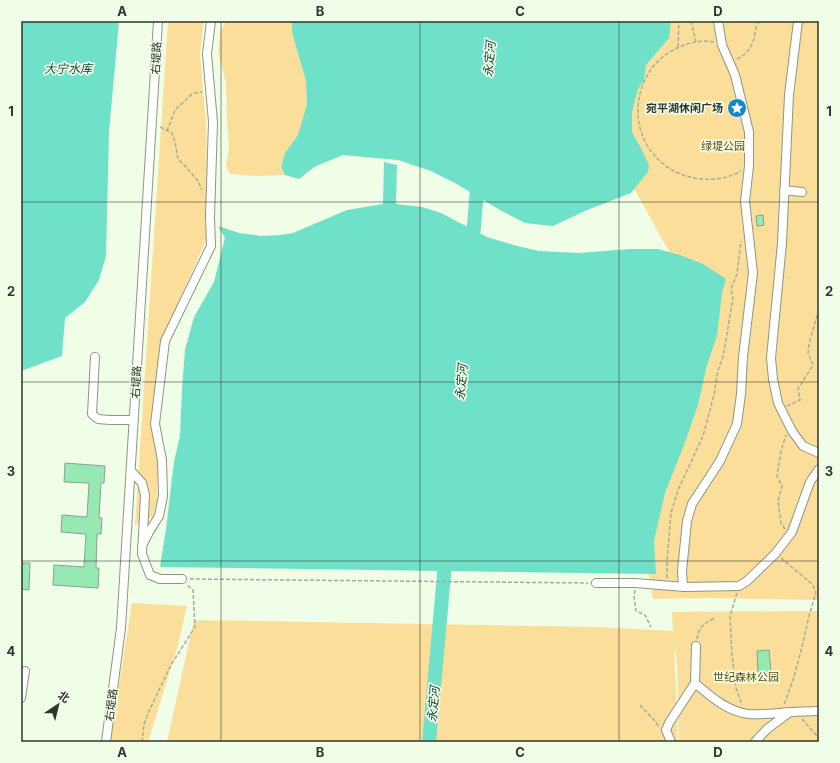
<svg xmlns="http://www.w3.org/2000/svg" width="840" height="763" font-family="Inter,'Noto Sans SC',sans-serif">
<style>
.green{fill:#fbde9a}
.water{fill:#70e1c9}
.lines{fill:none;stroke-linecap:round;stroke-linejoin:round}
.river{stroke:#70e1c9;stroke-width:14}
.building{fill:#97e9b4;stroke:#8aa091}
.minor-casing{stroke:#8b9783;stroke-width:10}
.path{stroke:#a3ad9d;stroke-width:1.5;stroke-dasharray:4 2;stroke-linecap:butt}
.minor{stroke:#fff;stroke-width:8}
.grid{fill:none;stroke:#2f342c;stroke-width:1;stroke-opacity:0.55}
.labels{text-anchor:middle;dominant-baseline:central;stroke-width:3.5;stroke-linejoin:round;paint-order:stroke}
.street-label{font-size:11px;fill:#2f342c;stroke:#f0fde7}
.poi-label{font-size:11px;font-weight:bold;fill:#2f342c;stroke:#f0fde7;text-anchor:end}
.park-label{font-size:11px;fill:#654e0c;stroke:#f0fde7}
.water-label{font-size:12px;font-style:italic;fill:#11443a;stroke:#f0fde7}
.neatline{fill:none;stroke:#2f342c;stroke-width:1.5}
.grid-label{font-size:13px;text-anchor:middle;font-weight:bold;fill:#2f342c}
</style>
<rect width="100%" height="100%" fill="#f0fde7"/>
<path class="green" d="M168 21H204L200 54 206 121 207 180 206 241 161 340 152 426 158 459 157 503 152 517 135 525Z
M226 21H243L245 22V21H292V33L306 81 307 104 298 135 285 153 281 167 285 175 254 176 230 174 226 165 229 147 227 121 226 84 218 51 221 30Z
M637 21H819V600L707 598 653 599 635 499 697 302 626 174Z
M132 603 187 606 178 645 148 742H110Z
M819 611V742H679L677 664 674 642 678 742H167L194 620 597 627 673 631 672 612Z"/>
<path class="water" d="M21 21H119L109 132 106 256 99 280 85 302 65 318 62 356 21 371Z
M292 21H671L669 38 646 65 644 80 638 89 632 112V132L642 150 649 165 648 172 631 193 587 210 553 226 525 223 500 210 455 183 431 171 398 160 343 155 314 167 299 179 285 175 281 167 285 153 298 135 307 104 306 81 292 33Z
M384 162 397 165 396 204 422 207 441 213 487 237 517 246 539 251 579 253 630 249H658L680 255 703 264 726 279 722 293 717 336 707 365 698 405 684 445 665 493 654 541 656 574 160 567 166 529 174 462 180 436 182 389 185 350 194 317 214 282 225 238 218 226 239 233 262 236 280 235 293 233 347 210 383 204Z"/>
<g class="lines">
<path class="river" d="M472 250 478 177
M429 742 446 553"/>
</g>
<path class="building" d="M763 215 764 225 757 226 756 216Z
M65 463 105 466 104 483H101L99 518H102L101 534H97L96 568H99L98 588 53 585 54 565 84 567 86 534 61 532 62 515 87 517 89 483 64 482Z
M23 563H30L29 590 21 589V565H23Z
M769 650 771 672H758L757 651Z"/>
<g class="lines">
<defs>
<path id="minor" d="M798 21 789 95 782 243 771 358 773 379 778 403 792 431 803 446 819 453
M784 190 802 192
M95 357 92 414 98 419 110 420H134
M131 471 142 483 145 495 142 554 150 575 160 579H182
M142 546 149 532 159 516 163 496 162 460 155 424 165 341 211 246 210 217 213 122 207 54 211 21
M596 583H635L685 587 739 586 747 581 775 554 792 532 810 482 819 469
M683 587 682 571 687 521 692 504 720 461 737 424 741 394 743 357 753 273 745 201 749 166V132L735 75 722 45 718 21
M695 683C710 696 728 712 749 714 762 715 776 713 790 712
M21 698 25 671
M106 742 121 628 158 21
M671 742 666 730 669 723 695 683 696 646
M755 742 767 729 790 712 819 711"/>
</defs>
<use href="#minor" class="minor-casing"/>
<path class="path" d="M691 21 696 42
M714 42C699 39 683 44 670 52 656 60 646 74 641 90 628 133 657 176 703 179 716 180 729 178 741 171
M678 47 679 21
M737 59C748 54 754 44 755 33 756 28 756 25 760 21
M160 127 172 133 175 142 178 159 187 168 198 181 202 190
M167 131 175 110 193 93 202 92
M787 406 800 400 798 389 813 365 808 353 809 344 819 309
M785 529 781 523 778 501 782 486 777 476 781 451 786 435
M781 558 812 584 816 592 808 620 803 643 794 677 784 705
M667 578V562L671 513 678 490 703 436 714 395 718 370 723 357 733 298 731 289 737 274 741 241
M190 579 588 583
M635 590 634 596 636 611 645 615 651 627
M737 593 730 616 732 654 736 688 742 705
M697 639C698 628 705 622 715 618
M640 705 655 721 659 727
M802 719 819 738
M142 742 144 724 150 709 171 665 195 627 193 590 187 585"/>
<use href="#minor" class="minor"/>
</g>
<path class="grid" d="M221 21V742M420 21V742M619 21V742M21 202H819M21 382H819M21 561H819"/>
<defs>
<symbol id="sight-disc" viewBox="-11 -11 22 22"><circle r="9.5" fill="#1984ce" stroke="#f0fde7"/><path d="M0-6L1.8-2.2L6-1.7L2.9 1.2L3.7 5.4L0 3.3L-3.7 5.4L-2.9 1.2L-6-1.7L-1.8-2.2Z" fill="#fff"/></symbol>
</defs>
<g fill-rule="evenodd">
<use href="#sight-disc" x="726" y="97" width="22" height="22"/>
</g>
<g class="labels">
<g class="street-label">
<text transform="translate(156 58) rotate(-87)">右堤路</text>
<text transform="translate(136 382) rotate(-87)">右堤路</text>
<text transform="translate(111 705) rotate(-83)">右堤路</text>
</g>
<g class="poi-label">
<text x="723" y="108">宛平湖休闲广场</text>
</g>
<g class="park-label">
<text x="723" y="146">绿堤公园</text>
<text x="746" y="677">世纪森林公园</text>
</g>
<g class="water-label">
<text transform="translate(489 59) rotate(-85)">永定河</text>
<text x="68" y="68">大宁水库</text>
<text transform="translate(461 382) rotate(-85)">永定河</text>
<text transform="translate(433 704) rotate(-85)">永定河</text>
</g>
</g>
<rect width="840" height="763" fill="none" stroke="#f0fde7" stroke-width="44"/>
<g transform="translate(58 705) rotate(35)" stroke="#f0fde7" stroke-width="3" paint-order="stroke">
<path d="M0-3L7 15L0 10L-7 15Z" fill="#2f342c"/>
<text y="-6" font-size="11" font-weight="bold" text-anchor="middle" fill="#2f342c">北</text>
</g>
<rect x="22" y="22" width="796" height="719" class="neatline"/>
<g class="grid-label">
<text x="122" y="16">A</text>
<text x="320" y="16">B</text>
<text x="520" y="16">C</text>
<text x="718" y="16">D</text>
<text x="11" y="116">1</text>
<text x="829" y="116">1</text>
<text x="11" y="296">2</text>
<text x="829" y="296">2</text>
<text x="11" y="476">3</text>
<text x="829" y="476">3</text>
<text x="11" y="656">4</text>
<text x="829" y="656">4</text>
<text x="122" y="757">A</text>
<text x="320" y="757">B</text>
<text x="520" y="757">C</text>
<text x="718" y="757">D</text>
</g>
</svg>
